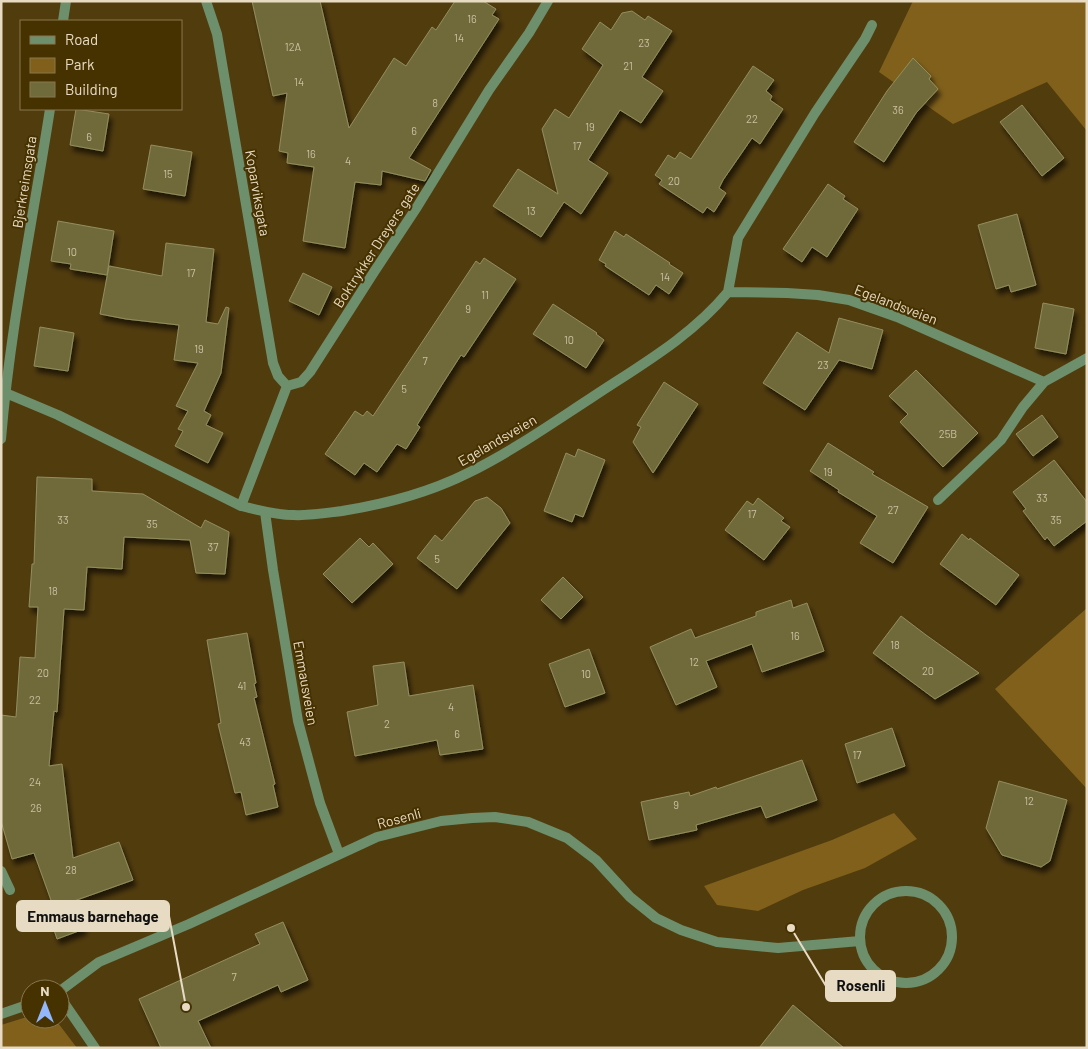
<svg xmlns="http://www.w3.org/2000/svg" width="1088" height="1049" font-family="Barlow,sans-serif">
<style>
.green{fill:#80601b}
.building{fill:#706b3b;stroke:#938e5e;filter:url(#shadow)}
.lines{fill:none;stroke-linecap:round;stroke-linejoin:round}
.minor{stroke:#6e8f6c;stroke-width:10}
.tertiary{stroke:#6e8f6c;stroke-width:10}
.labels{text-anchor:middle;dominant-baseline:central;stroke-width:4;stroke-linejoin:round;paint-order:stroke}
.number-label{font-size:11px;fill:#cabfa2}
.street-label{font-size:14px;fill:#e8dbc4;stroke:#463201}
.leader{fill:none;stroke:#e8dbc4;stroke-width:2}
.callout-dot{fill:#e8dbc4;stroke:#463201;stroke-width:2}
.callout{fill:#e8dbc4;stroke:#e8dbc4;stroke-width:2}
.callout-label{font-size:15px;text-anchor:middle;font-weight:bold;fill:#111}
</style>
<defs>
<filter id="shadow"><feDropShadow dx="3" dy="5.5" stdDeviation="2.5" flood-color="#0009"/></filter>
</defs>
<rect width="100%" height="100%" fill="#513c0e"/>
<path class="green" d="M913 1H1087V131L1047 82 953 124 879 72Z
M1087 608V789L995 689Z
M894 813 917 839 865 868 803 890 758 911 717 905 704 886 832 840Z
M30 1016V1019H55L77 1048H1V1025Z"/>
<path class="building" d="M252 1H320L349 128 394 58 406 66 432 27 436 30 455 1H483L496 9 492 15 499 19 409 158 431 170 425 181 382 171 381 185 355 182 345 248 303 241 314 167 287 163 288 153 279 151 287 93 273 96Z
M632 11 645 20 648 16 672 31 642 77 663 91 641 123 620 110 588 160 608 173 581 214 564 202 541 237 493 206 518 169 558 194 542 129 555 109 569 118 603 65 582 49 600 22 611 30 622 13Z
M913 58 931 76 929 79 938 89 916 113 884 162 854 142 887 91Z
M753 66 774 80 766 91 772 96 770 100 783 109 760 144 752 138 723 180 719 188 726 193 714 212 707 207 703 213 659 184 662 180 655 175 668 155 675 159 680 152 691 159Z
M1022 105 1064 158 1042 176 1000 122Z
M76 109 109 114 103 151 70 145Z
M151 145 192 152 185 196 143 189Z
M828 184 845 196 843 199 858 209 827 257 812 247 802 262 783 249Z
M1017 214 1036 285 1011 292 1009 285 996 289 978 225Z
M58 221 114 231 107 275 70 269 71 264 51 261Z
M615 231 624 237 626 234 670 263 669 264 683 273 669 294 656 285 649 295 605 266 606 264 599 260Z
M166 243 214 249 206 322 218 324 226 307 229 308 221 373 204 411 211 415 206 425 223 433 208 463 175 446 183 431 178 429 188 411 176 406 198 363 174 360 179 325 126 319 100 314 109 266 162 276Z
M484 258 516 279 464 357 461 355 443 383 417 425 420 427 406 449 397 444 377 472 364 463 355 475 325 454 355 411 363 416 367 411 373 416 476 261 480 264Z
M303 273 332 287 319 315 289 301Z
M1043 303 1074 309 1066 354 1035 348Z
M553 304 597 333 596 334 604 340 586 368 533 334Z
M839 318 883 330 872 369 839 360 805 410 763 383 797 332 829 353Z
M40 327 74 333 68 371 34 366Z
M916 370 978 433 943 467 900 422 908 414 889 396Z
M664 382 698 404 653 473 633 442 641 427 637 425Z
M1042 415 1058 437 1033 456 1016 434Z
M828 443 874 472 872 474 928 507 893 563 860 543 877 516 838 492 839 490 810 471Z
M578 449 605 460 583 517 575 514 572 522 544 511 566 453 575 457Z
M1054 460 1087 502V521L1054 546 1047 537 1045 540 1023 511 1026 509 1013 492Z
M37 477 92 479V491L143 494 201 528 205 520 229 532 225 574 196 573 190 540 124 537 122 569 87 567 84 610 64 609 57 712 54 711 49 766 62 764 73 858 119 842 133 880 74 901 84 929 57 939 46 906 52 903 34 853 12 859 1 821V715L16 717 20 657 35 658 38 607H29L32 564H34Z
M487 497 501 508 510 523 457 589 417 558 435 535 442 541 475 501Z
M758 498 784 518 781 521 790 527 764 560 725 530 747 501 753 505Z
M962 534 969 540 970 538 1019 575 996 605 940 564Z
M360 538 369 547 373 543 393 564 352 603 323 574Z
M563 577 583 597 561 619 541 600Z
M791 600 793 608 807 603 824 651 762 672 752 644 706 661 717 687 676 705 650 647 691 629 695 638 756 616V612Z
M901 616 926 635 979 673 935 699 873 653Z
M247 633 256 683 254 684 257 697 254 698 275 784 273 785 278 807 246 815 241 792 235 793 218 724 221 723 207 640Z
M589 649 605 693 565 707 549 664Z
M404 662 409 696 473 685 483 749 440 755 437 740 355 756 347 712 378 705 373 666Z
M892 728 905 766 857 783 845 744Z
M802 760 817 800 766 818 761 806 696 825 697 830 649 840 641 802 689 792 690 796 716 787 717 789Z
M999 781 1067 800 1050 861 1041 867 1002 855 986 828Z
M283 922 308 980 281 992 278 985 198 1021 211 1048H161L139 999 260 944 255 934Z
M793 1005 844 1048H759Z"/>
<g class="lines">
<path class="minor" d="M206 1 217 34 273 363 278 376 287 386
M63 21 66 1
M728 292 738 238 815 113 865 39 872 25
M1 391 58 415 241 506C258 510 275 515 293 515 309 516 326 513 342 511 386 504 428 493 468 473 511 452 551 424 591 398 639 366 691 337 728 292L787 293 818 295 849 300 897 317 1044 382 1087 358
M1 439C10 328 33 219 50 109
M938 500 1001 440 1023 407 1044 382
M241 506 287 386 301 382 310 372 374 272 417 207 489 90 529 33 548 1
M265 512 273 570 298 721 320 803 339 854
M1 871 10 890
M60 997 95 1048"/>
<path class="tertiary" d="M860 937a46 46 0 1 1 92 0a46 46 0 1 1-92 0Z
M60 991 99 962 189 924 377 837 441 821 472 818 495 817 528 822 567 838 596 860 630 897 656 918 681 930 717 942 778 948 860 941
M1 1014 30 1004"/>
</g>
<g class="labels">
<g class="number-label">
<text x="472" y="18">16</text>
<text x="459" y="37">14</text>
<text x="644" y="42">23</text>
<text x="293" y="46">12A</text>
<text x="628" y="65">21</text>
<text x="299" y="81">14</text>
<text x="435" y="102">8</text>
<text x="898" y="109">36</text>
<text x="752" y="118">22</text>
<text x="590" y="126">19</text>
<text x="414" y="130">6</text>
<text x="89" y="136">6</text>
<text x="577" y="145">17</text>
<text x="311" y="153">16</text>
<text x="348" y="160">4</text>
<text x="168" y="173">15</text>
<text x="674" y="180">20</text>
<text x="531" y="210">13</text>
<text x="72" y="251">10</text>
<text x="191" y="272">17</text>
<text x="665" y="276">14</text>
<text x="485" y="294">11</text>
<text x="468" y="308">9</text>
<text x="569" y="339">10</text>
<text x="199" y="348">19</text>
<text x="425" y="360">7</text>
<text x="823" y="364">23</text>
<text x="404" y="388">5</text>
<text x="948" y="433">25B</text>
<text x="828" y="471">19</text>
<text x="1042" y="497">33</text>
<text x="893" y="509">27</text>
<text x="752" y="513">17</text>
<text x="63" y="519">33</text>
<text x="1056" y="519">35</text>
<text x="152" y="523">35</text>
<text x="213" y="546">37</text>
<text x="437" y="558">5</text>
<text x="53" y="590">18</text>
<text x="795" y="635">16</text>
<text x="895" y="644">18</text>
<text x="694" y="661">12</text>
<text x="928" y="670">20</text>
<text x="43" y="672">20</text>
<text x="586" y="673">10</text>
<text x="242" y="685">41</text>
<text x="35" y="699">22</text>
<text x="451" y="706">4</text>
<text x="387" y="723">2</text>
<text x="457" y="733">6</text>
<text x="245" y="741">43</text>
<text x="857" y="754">17</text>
<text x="35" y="781">24</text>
<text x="1029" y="800">12</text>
<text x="676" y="804">9</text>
<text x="36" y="807">26</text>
<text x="71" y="869">28</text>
<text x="234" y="976">7</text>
</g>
<g class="street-label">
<text transform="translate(24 182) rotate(-81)">Bjerkreimsgata</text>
<text transform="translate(258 193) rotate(80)">Koparviksgata</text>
<text transform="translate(376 245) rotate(-57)">Boktrykker Dreyers gate</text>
<text transform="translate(896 304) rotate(21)">Egelandsveien</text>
<text transform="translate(497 440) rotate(-30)">Egelandsveien</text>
<text transform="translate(306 683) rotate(80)">Emmausveien</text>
<text transform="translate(399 818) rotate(-15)">Rosenli</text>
</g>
</g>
<path class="leader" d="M186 1007L169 916M791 928L826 986"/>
<g class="callout-dot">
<circle cx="186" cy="1007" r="5"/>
<circle cx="791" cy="928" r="5"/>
</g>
<g class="callout">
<rect x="17" y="901" width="152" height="30" rx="5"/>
<rect x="826" y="971" width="69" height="30" rx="5"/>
</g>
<g class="callout-label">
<text x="93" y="922">Emmaus barnehage</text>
<text x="861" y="991">Rosenli</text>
</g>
<rect width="1088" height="1049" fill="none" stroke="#e8dbc4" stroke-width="5"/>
<rect x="20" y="20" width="162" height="90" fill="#463201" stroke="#87764f"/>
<rect x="30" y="36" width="25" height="8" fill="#6e8f6c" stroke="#87764f"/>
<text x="65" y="45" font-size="15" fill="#e8dbc4">Road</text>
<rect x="30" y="58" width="25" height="15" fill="#80601b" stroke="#87764f"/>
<text x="65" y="70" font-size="15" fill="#e8dbc4">Park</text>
<rect x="30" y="82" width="25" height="15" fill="#706b3b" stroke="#87764f"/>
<text x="65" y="95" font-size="15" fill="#e8dbc4">Building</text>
<g transform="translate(45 1004)"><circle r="24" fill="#463201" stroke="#87764f"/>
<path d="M0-4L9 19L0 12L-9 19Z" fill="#93b7fd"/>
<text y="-8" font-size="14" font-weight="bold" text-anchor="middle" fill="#e8dbc4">N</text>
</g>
</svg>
